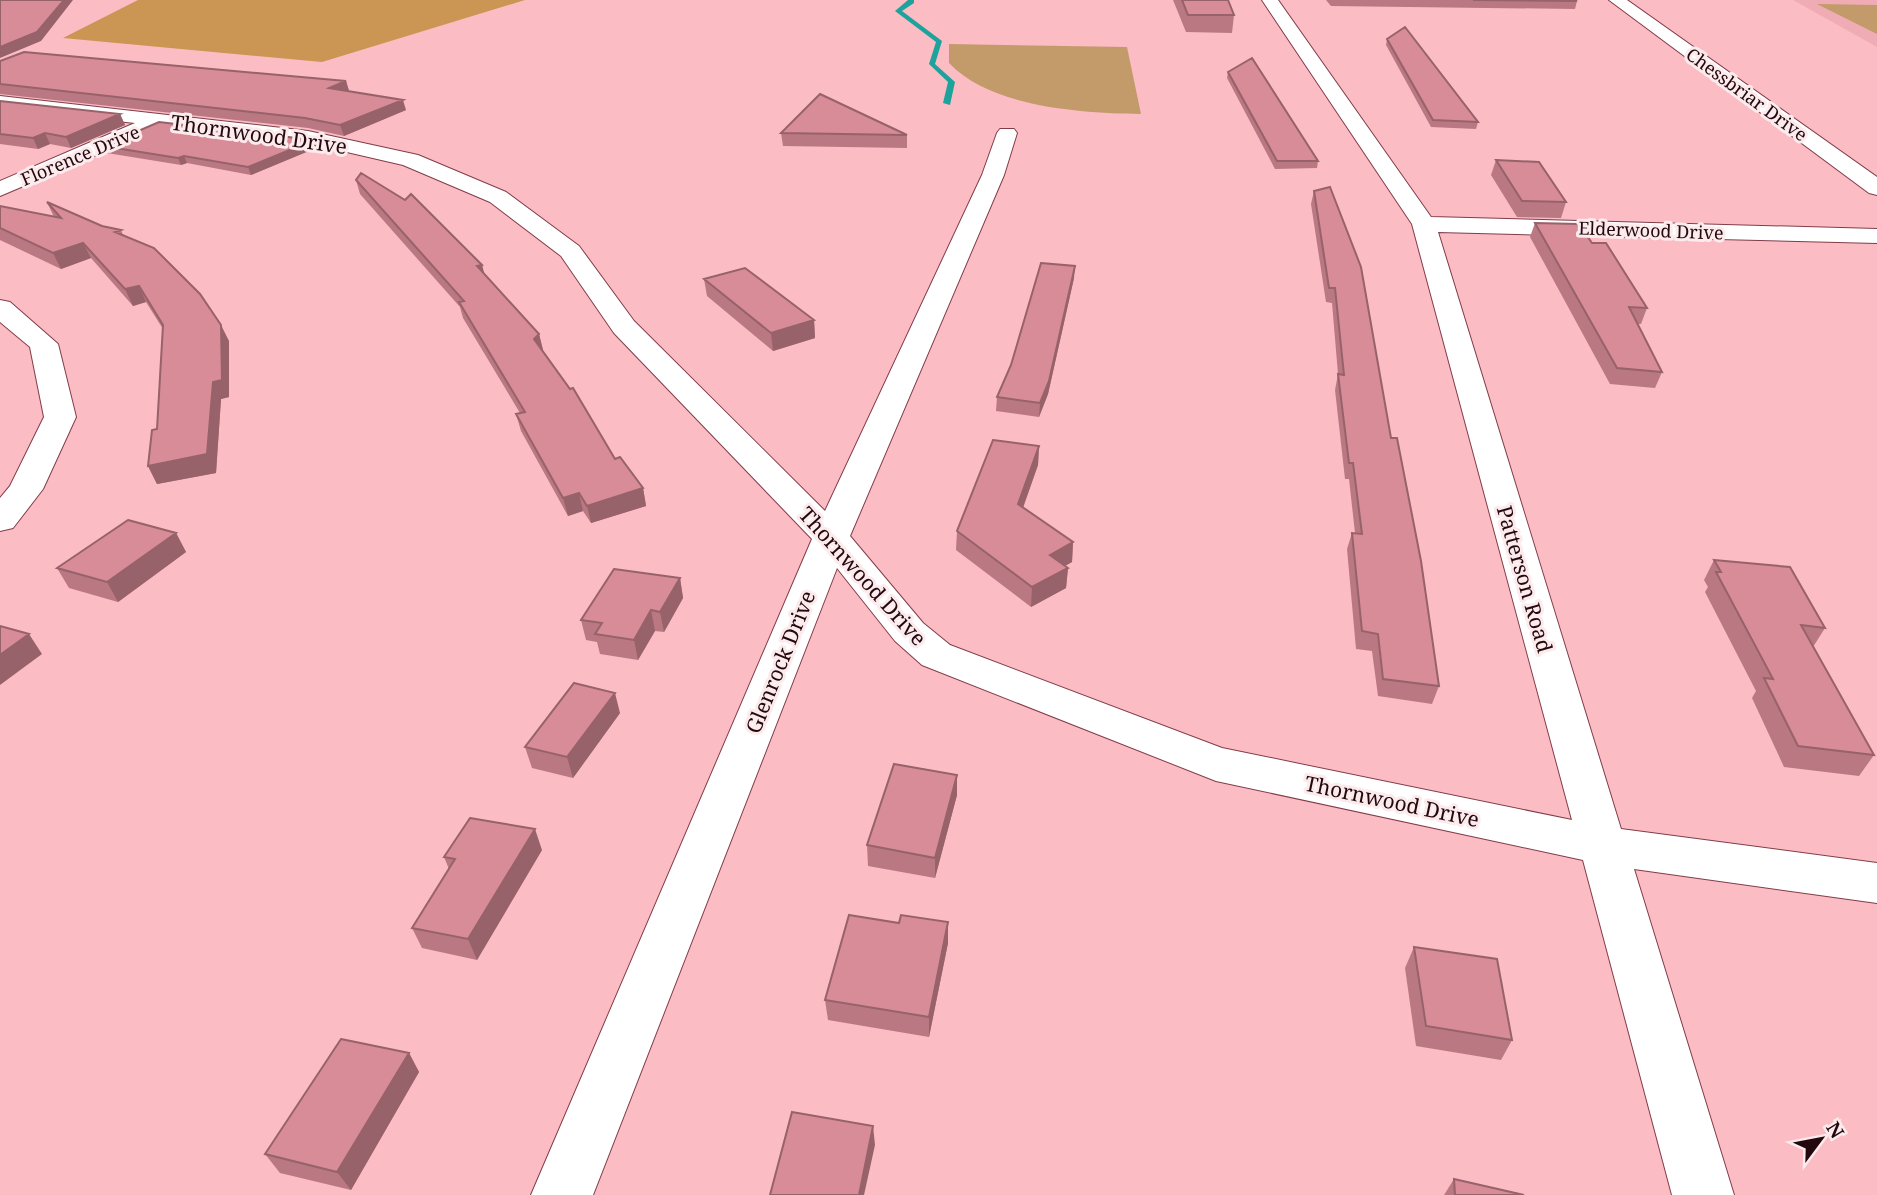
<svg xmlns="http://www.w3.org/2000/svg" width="1877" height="1195" font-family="'Noto Serif',serif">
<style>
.built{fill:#f0acb5}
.green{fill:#c39a6a}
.forest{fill:#cb9553}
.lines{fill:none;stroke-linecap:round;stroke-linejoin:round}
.stream{fill:#1ea29c;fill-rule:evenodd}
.minor-casing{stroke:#803d49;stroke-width:2}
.minor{fill:#fff;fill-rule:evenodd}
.wall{fill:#ba7882}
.shaded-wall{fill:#97626a}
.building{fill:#d88c97;stroke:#97626a;stroke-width:2}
.labels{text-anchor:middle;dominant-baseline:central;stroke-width:6;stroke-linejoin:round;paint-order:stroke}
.far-street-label{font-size:18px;fill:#23080e;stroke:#fcebed}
.street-label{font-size:21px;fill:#23080e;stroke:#fcebed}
</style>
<rect width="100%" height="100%" fill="#fcbcc4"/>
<path class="built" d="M1793 0H1877V47Z"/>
<path class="green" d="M1817 4 1877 5V34Z
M949 44 1127 47 1141 114C1082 113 992 108 949 63Z"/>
<path class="forest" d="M138 0H525L322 62 63 38Z"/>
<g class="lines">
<path class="stream" d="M908 0H914V3L902 11 942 41 935 64 955 82 950 105 943 103 948 82 929 64 936 42 895 11Z"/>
<defs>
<path id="minor" d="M1262 0H1278L1431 217 1877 229V243L1438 232 1621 829 1877 863V903L1634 869 1734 1195H1672L1583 860 1216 781 922 665 895 641 837 568 593 1195H531L812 539 614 333 561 256 490 202 403 165 308 143 162 127 0 196V181L135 123 0 108V96L308 131 418 155 506 192 579 246 634 321 825 511 982 175 997 133 1000 129H1014L1017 133 1004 175 850 536 923 623 950 645 1222 748 1572 820 1412 224Z
M1609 0H1627L1877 177V195L1869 193Z
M0 300 10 302 58 344 76 417 43 489 13 528 0 531V498L10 486 44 417 30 347 0 322Z"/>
</defs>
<use href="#minor" class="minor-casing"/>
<use href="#minor" class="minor"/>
</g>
<path class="wall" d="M1173 0H1228L1234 15 1232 33 1186 32Z
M1326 0H1575L1577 1 1575 9 1331 6Z
M1387 39 1478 122 1476 129 1431 127 1386 45Z
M0 61 346 81 349 91 406 110 344 136 308 128 0 94Z
M1228 72 1318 161 1317 168 1275 169 1227 78Z
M0 101 120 114 125 125 71 148 50 144 38 149 0 144Z
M781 133 907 135V148L783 146Z
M314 140 316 148 251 175 187 163 181 165 107 153 103 146Z
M1496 160 1566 202 1561 218 1517 217 1491 175Z
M356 180 482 265 484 274 539 334 543 350H542L615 459 643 488 646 506 591 523 583 511 568 516 521 431 516 414 520 413 463 318 460 307 360 194Z
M1314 191 1391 438 1439 686 1432 704 1378 696 1372 651 1356 649 1347 549 1352 533H1355L1349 479H1345L1335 390 1338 374 1332 303 1326 302 1311 204Z
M47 202 102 226 121 230 123 235 229 341V397L221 399 216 473 157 484 148 466 157 429 163 329 146 302 133 306 91 258 61 269 0 240V206L54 217Z
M1535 223 1592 243 1647 308 1641 324H1637L1662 372 1655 388 1610 384 1530 237Z
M1074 278 1048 394 1039 417 996 411 997 397Z
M704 279 814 320 815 338 773 351 707 296Z
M1039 446 1038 465 1023 508 1073 542 1072 562 1065 566 1068 568 1066 588 1031 607 956 550 957 531Z
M176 533 186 552 118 602 69 588 57 568Z
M1714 560 1825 628 1813 647 1874 755 1859 776 1784 767 1752 698 1756 691 1705 592 1708 587 1704 580Z
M680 578 683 598 664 632 655 631 638 660 600 654 597 642 586 640 581 620Z
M620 713 573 778 532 768 525 747Z
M957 775V795L935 878 868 866 867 845Z
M542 850 477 960 422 948 412 928 449 869 444 857Z
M948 922V943L929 1037 828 1020 825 1000Z
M1414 947 1512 1040 1501 1060 1416 1046 1405 968Z
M409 1053 419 1072 351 1190 280 1173 265 1154Z
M1454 1179 1524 1195H1444Z"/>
<path class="shaded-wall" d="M64 0H73L41 41 0 58V47Z
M346 81 349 91 329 88Z
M403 100 406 110 344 136 340 125Z
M120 114 125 125 71 148 66 137Z
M45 133 50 144 38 149 33 138Z
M314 140 316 148 251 175 248 167Z
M184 156 187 163 181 165 178 158Z
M83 243 91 258 61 269 53 253Z
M482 265 486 280 477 266Z
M1075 266 1074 278 1048 394 1039 417 1040 403Z
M139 286 146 302 133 306 125 289Z
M814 320 815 338 773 351 771 333Z
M221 325 229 341V397L221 399 216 473 157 484 148 466 213 382Z
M539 334 543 350 537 355 534 339Z
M1039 446 1038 465 1017 524 1018 504Z
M643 488 646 506 591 523 587 506Z
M579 493 583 511 568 516 563 498Z
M176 533 186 552 118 602 107 582Z
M1073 542 1072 562 1048 575 1050 555Z
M1068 568 1066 588 1031 607 1032 587Z
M680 578 683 598 664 632 660 612Z
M651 610 655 631 638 660 634 640Z
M29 634 42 654 0 685V655Z
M615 693 620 713 573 778 567 757Z
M957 775V795L935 878V858Z
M535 829 542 850 477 960 468 939Z
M948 922V943L929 1037V1017Z
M409 1053 419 1072 351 1190 337 1172Z
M873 1126 875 1145 864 1195H859Z"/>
<path class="building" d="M0 0H64L37 32 0 47Z
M1182 0H1228L1234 15H1188Z
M1473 0H1575L1577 1Z
M1405 27 1478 122 1433 120 1387 39Z
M24 52 346 81 329 88 403 100 340 125 305 118 0 84V61Z
M1252 58 1318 161H1277L1228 72Z
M820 94 907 135 781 133Z
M0 101 120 114 66 137 45 133 33 138 0 134Z
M159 122 314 140 248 167 184 156 178 158 103 146Z
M1496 160 1539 162 1566 202 1522 201Z
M361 173 405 200 411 194 482 265 477 266 539 334 534 339 570 389 573 388 615 459 620 457 643 488 587 506 579 493 563 498 516 414 525 412 459 302 464 301 356 180Z
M1330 187 1361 267 1391 438H1397L1421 561 1439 686 1383 679 1378 634 1362 631 1352 533 1362 534 1353 463H1349L1338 374 1344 375 1335 288H1329L1314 191Z
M47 202 102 226 121 230 115 232 154 248 200 294 221 325 222 380 213 382 207 454 148 466 152 430 157 429 163 325 139 286 125 289 83 243 53 253 0 228V206L61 218Z
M1535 223 1579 224 1592 243H1606L1647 308 1629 307 1662 372 1617 368Z
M1041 263 1075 266 1049 381 1040 403 997 397 1011 365Z
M745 268 814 320 771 333 704 279Z
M993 440 1039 446 1018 504 1073 542 1050 555 1068 568 1032 587 957 531Z
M128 520 176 533 107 582 57 568Z
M1714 560 1790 567 1825 628 1801 625 1874 755 1798 746 1764 678 1773 679 1716 572H1721Z
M614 569 680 578 660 612 651 610 634 640 595 634 602 623 581 620Z
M0 626 29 634 0 655Z
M574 683 615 693 567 757 525 747Z
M894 764 957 775 935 858 867 845Z
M470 818 535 829 468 939 412 928 455 859 444 857Z
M849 915 899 923 901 915 948 922 929 1017 825 1000Z
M1414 947 1497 959 1512 1040 1426 1026Z
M341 1039 409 1053 337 1172 265 1154Z
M792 1112 873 1126 859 1195H770Z
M1454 1179 1524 1195H1455Z"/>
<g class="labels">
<g class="far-street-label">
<text transform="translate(1747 94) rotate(36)">Chessbriar Drive</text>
<text transform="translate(80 155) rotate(-23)">Florence Drive</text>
<text transform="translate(1651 230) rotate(2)">Elderwood Drive</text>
</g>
<g class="street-label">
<text transform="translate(259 134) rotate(8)">Thornwood Drive</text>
<text transform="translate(863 576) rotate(48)">Thornwood Drive</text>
<text transform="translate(1525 579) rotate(74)">Patterson Road</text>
<text transform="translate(780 662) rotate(-68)">Glenrock Drive</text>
<text transform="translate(1392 801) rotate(12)">Thornwood Drive</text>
</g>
</g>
<g transform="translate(1821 1139) rotate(58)" stroke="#fcebed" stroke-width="5" paint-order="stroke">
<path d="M0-5L12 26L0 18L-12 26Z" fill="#23080e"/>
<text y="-10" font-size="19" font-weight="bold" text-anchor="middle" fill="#23080e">N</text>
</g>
</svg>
